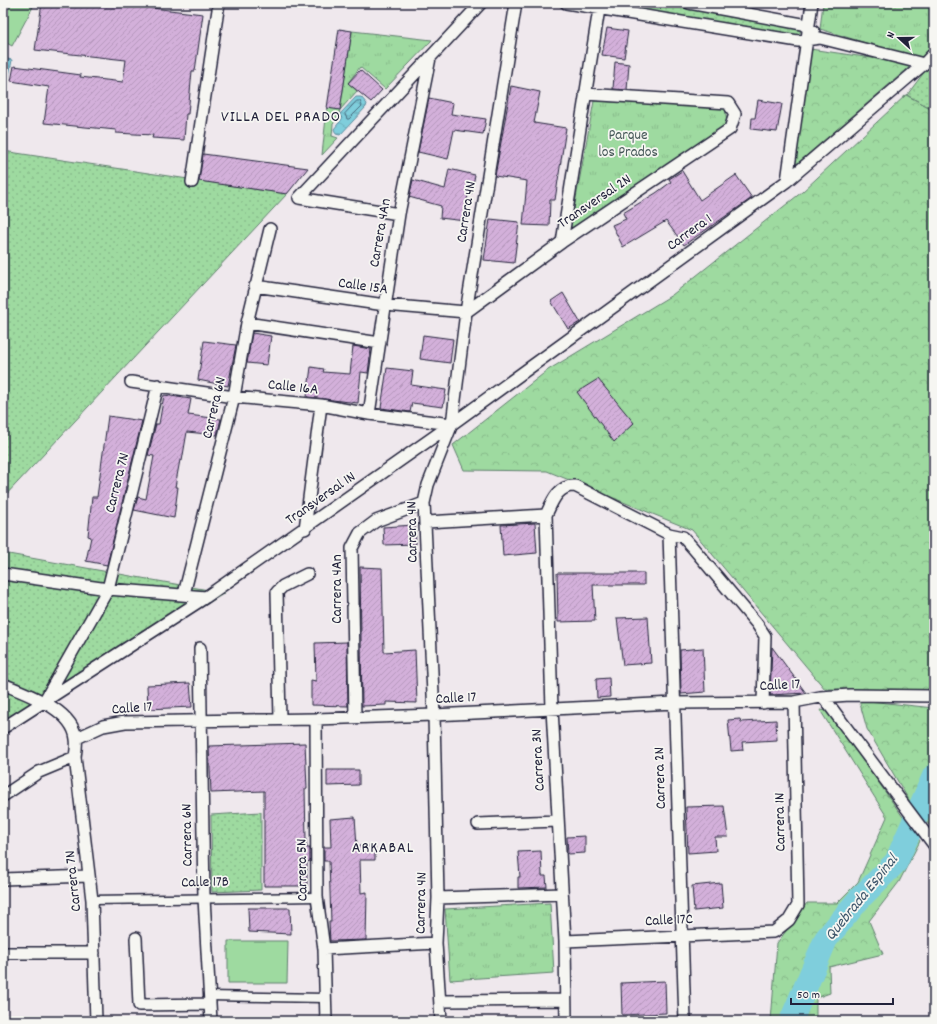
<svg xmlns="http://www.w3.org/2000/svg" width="937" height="1024" font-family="Dekko,sans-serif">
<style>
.grass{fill:url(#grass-dots);stroke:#607e6e}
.forest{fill:url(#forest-crowns);stroke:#607e6e}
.park{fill:url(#park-tufts);stroke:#607e6e}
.pitch{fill:#9edaa0;stroke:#607e6e}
.water{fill:url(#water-waves);stroke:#5a899c}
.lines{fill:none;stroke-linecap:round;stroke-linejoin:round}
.shore{stroke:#47677b;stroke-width:1}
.river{stroke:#7fcedc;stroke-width:24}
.building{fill:url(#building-hatch);stroke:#22223b}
.pedestrian-casing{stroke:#22223b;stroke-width:11}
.minor-casing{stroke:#22223b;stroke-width:14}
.pedestrian{stroke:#f6f6f2;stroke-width:8}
.minor{stroke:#f6f6f2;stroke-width:11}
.labels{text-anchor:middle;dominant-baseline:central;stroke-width:3.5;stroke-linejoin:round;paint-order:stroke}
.park-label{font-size:15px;fill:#475959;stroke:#f6f6f2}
.street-label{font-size:15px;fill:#22223b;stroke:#f6f6f2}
.neighbourhood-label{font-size:16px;letter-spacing:1px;fill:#22223b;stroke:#f6f6f2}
.water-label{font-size:16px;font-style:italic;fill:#3e566b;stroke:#f6f6f2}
</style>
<defs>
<pattern id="grass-dots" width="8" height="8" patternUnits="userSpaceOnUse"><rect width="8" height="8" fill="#9edaa0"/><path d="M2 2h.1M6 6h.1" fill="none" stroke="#88bb8b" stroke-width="1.8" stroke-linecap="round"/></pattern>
<pattern id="forest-crowns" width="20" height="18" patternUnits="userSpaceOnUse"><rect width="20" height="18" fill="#9edaa0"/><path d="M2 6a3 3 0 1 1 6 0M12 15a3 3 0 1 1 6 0" fill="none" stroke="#88bb8b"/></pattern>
<pattern id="park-tufts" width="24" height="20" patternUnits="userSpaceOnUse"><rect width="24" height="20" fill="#9edaa0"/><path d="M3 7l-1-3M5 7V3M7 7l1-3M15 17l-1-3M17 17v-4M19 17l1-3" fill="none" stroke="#88bb8b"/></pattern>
<pattern id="water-waves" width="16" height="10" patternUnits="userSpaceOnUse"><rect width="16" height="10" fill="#7fcedc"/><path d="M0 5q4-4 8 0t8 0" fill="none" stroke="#6db1be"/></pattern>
<pattern id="building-hatch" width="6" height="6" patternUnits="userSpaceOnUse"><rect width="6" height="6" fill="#d3b0da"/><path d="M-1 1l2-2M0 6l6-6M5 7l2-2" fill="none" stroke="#b597bc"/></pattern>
</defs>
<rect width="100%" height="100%" fill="#efe8ed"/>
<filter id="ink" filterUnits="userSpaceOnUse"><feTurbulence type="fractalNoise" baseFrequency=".025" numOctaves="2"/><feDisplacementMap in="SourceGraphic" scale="8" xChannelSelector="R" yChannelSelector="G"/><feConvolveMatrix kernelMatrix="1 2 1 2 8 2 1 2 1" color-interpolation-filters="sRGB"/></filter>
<g filter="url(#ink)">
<path class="grass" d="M594 3H664L801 27 799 38Z
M928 67 934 69V110L907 95Z
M3 151 287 194 3 498Z
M3 553 225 593 3 729Z
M261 812V890L212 892 211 815Z"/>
<path class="forest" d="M810 49 913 64 793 167Z
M906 95 934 110V690L825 689 692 530 547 471 464 470 453 445 548 370 672 295 802 192Z
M859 700 934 708V827L932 828 913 807 867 729Z
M820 710 828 711 920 841 899 882 869 921 883 954 829 967 830 993 816 998V1021H771L777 943 807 903H837L858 882 887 817Z"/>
<path class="park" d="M823 3H934V49L924 61 820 29Z
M352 31 432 40 385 89 360 67 348 83 357 91 340 110 337 120 333 124 332 136 338 138 322 155 327 108 340 109Z
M594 101 725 107 727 124 569 236Z
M550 903 554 973 450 980 445 909Z"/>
<path class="pitch" d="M3 3H35L12 46 3 41Z
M228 941H288L287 983H228Z"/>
<path class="water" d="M3 58 12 60 8 81 3 80Z
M356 97H361L367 104 366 107 340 135 336 134 334 129 342 119 340 114Z"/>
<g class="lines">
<path class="shore" d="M357 101H360L362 106 349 119H347L345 114Z"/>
<path class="river" d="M791 1021 826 939 860 898 896 862 934 776"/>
</g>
<path class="building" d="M42 3 98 4V3H110L203 14 195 71H192L188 114H186L184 140 152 138 153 135 116 133V130L44 123 49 87 11 81 14 66 81 75 80 77 123 82 126 60 35 50Z
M607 28 628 31 624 58 602 55Z
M339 29 352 31 340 110 327 108Z
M615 62 629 64 627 90 613 89Z
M360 70 382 90 371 102 348 83Z
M511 86 540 92 534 123 566 128 555 200H550L549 226 523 225 527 181 495 176Z
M429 98 453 103 451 114 486 119 483 134 454 130 448 159 418 152Z
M758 100 782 104 777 132 751 129 752 118H755Z
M203 154 308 168 287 194 199 181Z
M449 169 475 175 471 194 468 193 465 221 440 218 441 206 409 197 413 180 445 189Z
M682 171 700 200 736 175 752 198 684 245 666 221 623 247 612 225 626 219 623 213 656 193 671 182 669 179Z
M490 219 519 222 514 263 484 260Z
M563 293 580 322 568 329 551 301Z
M252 333 271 336 267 365 247 363Z
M423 335 453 339 450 363 420 359Z
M204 341 236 345 228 386 198 380Z
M353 346 371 349 368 373 361 372 358 403 307 397 311 367 324 369 323 372 350 374Z
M387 368 413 371 411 385 446 390 443 407 412 403 410 412 381 408Z
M598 379 634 423 614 442 577 392Z
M164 395 191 399 188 415 221 419 217 435 187 432 182 461 180 460 175 487H178L174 518 134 510 138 497 146 499 154 456 148 455 156 424H159Z
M108 416 142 421 107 565 86 561 91 537 88 536 92 497H97Z
M535 523 537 553 503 556 501 525Z
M415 525 416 544 384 545 383 527Z
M360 567 382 568 384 652 415 650 417 703 386 702V705L362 706Z
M557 573H644V585H593L595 621 558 622Z
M648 617 651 663 623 665 617 618Z
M347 642 348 706 311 705V680L316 681 315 643Z
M772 647 806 693 770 695Z
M703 648 705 692 681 694 680 650Z
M609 678 610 697 597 698 596 679Z
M190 683 192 707 148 709 147 685Z
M740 719 741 722 776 720 777 740 742 742 743 750 731 751 728 720Z
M305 743 307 788 305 789 306 841 307 848H310V861L307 862V886H264V791L211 793 209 746Z
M327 770H359V785L327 786Z
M724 806 728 837H715L716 851 688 853 686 807Z
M355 817 357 846H375V860H360L361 893 367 892 366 940 330 941 329 922H331L329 861H324V847H331L330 819Z
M585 836V853L568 854 567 837Z
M541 851 542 876H546L547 887 518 888V877H520L518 852Z
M721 883 723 908 694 911 692 886Z
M248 908H290L291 934 249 932Z
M665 981 666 1013 622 1015 621 983Z"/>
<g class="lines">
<defs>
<path id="pedestrian" d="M92 900 317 897
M210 996 325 998"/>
<path id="minor" d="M566 3 798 41 820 38 924 64
M689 3 802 24 814 32
M787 181 812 3
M192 182 219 3
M299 198 481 3
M299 198 399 214
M562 242 599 9
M255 286 385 305 466 312 562 242 730 129 735 114 728 103 585 94
M247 323 380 343
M131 382 234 397 321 405 369 414 452 424
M369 414 399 214 430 58
M427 522 546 515
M305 529 321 405
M669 534 685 1021
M3 574 108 589 206 597
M184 594 234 397 247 323 270 229
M200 648 204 898 211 1021
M3 684C26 694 73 709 76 739 77 745 76 751 75 757L92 900 96 1021
M824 698 934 845
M45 700 108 589 158 385
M355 717 352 548 360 533 376 521 424 503
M280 719 277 592 283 586 307 574
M316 719 317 897 324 949 326 1021
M3 728 206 597 452 424 787 181 924 64 934 53
M77 738 103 726 125 722 316 719 434 715 674 703 794 702 820 697 850 695 934 696
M3 796 39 772 75 757
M478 824 558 821
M3 879 89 876
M438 898 562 894
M136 938 139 1005 210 1004
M565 941 774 932 789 920 798 905 794 702
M324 949 436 943
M3 953H94
M440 1001 565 1000
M441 1021 436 943 438 898 434 715 424 503 428 485 452 424 466 312 516 3
M566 1021 565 941 552 709 546 515C552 502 558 485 575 486L669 534 683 537 693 548 757 624 765 636 763 703"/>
</defs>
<use href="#pedestrian" class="pedestrian-casing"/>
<use href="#minor" class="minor-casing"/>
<use href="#pedestrian" class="pedestrian"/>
<use href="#minor" class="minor"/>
</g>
</g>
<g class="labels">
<g class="park-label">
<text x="628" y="136">Parque<tspan x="628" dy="17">los Prados</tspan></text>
</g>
<g class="street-label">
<text transform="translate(595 202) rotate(-34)">Transversal 2N</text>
<text transform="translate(467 212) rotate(-81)">Carrera 4N</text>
<text transform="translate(381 233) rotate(-80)">Carrera 4An</text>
<text transform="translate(690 233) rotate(-36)">Carrera 1</text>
<text transform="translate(363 287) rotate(8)">Calle 15A</text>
<text transform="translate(293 388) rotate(6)">Calle 16A</text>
<text transform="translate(215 408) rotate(-77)">Carrera 6N</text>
<text transform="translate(118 483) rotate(-76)">Carrera 7N</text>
<text transform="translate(321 499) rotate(-35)">Transversal 1N</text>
<text transform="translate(413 532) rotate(-91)">Carrera 4N</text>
<text transform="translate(338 589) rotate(-90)">Carrera 4An</text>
<text transform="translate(780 686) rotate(-3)">Calle 17</text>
<text transform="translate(456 699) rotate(-3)">Calle 17</text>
<text transform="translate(132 709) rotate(-4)">Calle 17</text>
<text transform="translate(539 760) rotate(-93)">Carrera 3N</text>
<text transform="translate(661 778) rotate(-92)">Carrera 2N</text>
<text transform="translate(781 822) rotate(-91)">Carrera 1N</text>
<text transform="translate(188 835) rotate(-91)">Carrera 6N</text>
<text transform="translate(303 870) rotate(-91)">Carrera 5N</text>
<text transform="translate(74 881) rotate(-96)">Carrera 7N</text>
<text transform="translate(205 883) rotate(-1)">Calle 17B</text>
<text transform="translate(422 903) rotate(-89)">Carrera 4N</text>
<text transform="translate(669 921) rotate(-3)">Calle 17C</text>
</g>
<g class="neighbourhood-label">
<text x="281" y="117">VILLA DEL PRADO</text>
<text x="383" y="848">ARKABAL</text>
</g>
<g class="water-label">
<text transform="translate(862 898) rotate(-51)">Quebrada Espinal</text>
</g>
</g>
<rect width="937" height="1024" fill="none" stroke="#f6f6f2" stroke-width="16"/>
<rect x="8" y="8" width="921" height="1008" fill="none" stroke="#22223b" stroke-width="1.5" filter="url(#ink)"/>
<g transform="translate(899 38) rotate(291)" stroke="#f6f6f2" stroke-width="3" paint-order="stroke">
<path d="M0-3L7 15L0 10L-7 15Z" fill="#22223b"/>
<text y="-6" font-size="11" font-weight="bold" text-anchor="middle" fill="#22223b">N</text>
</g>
<path d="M791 998v6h102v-6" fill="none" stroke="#22223b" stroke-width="2"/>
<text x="797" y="998" font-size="12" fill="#22223b" stroke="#f6f6f2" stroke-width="3" paint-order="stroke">50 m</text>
</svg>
